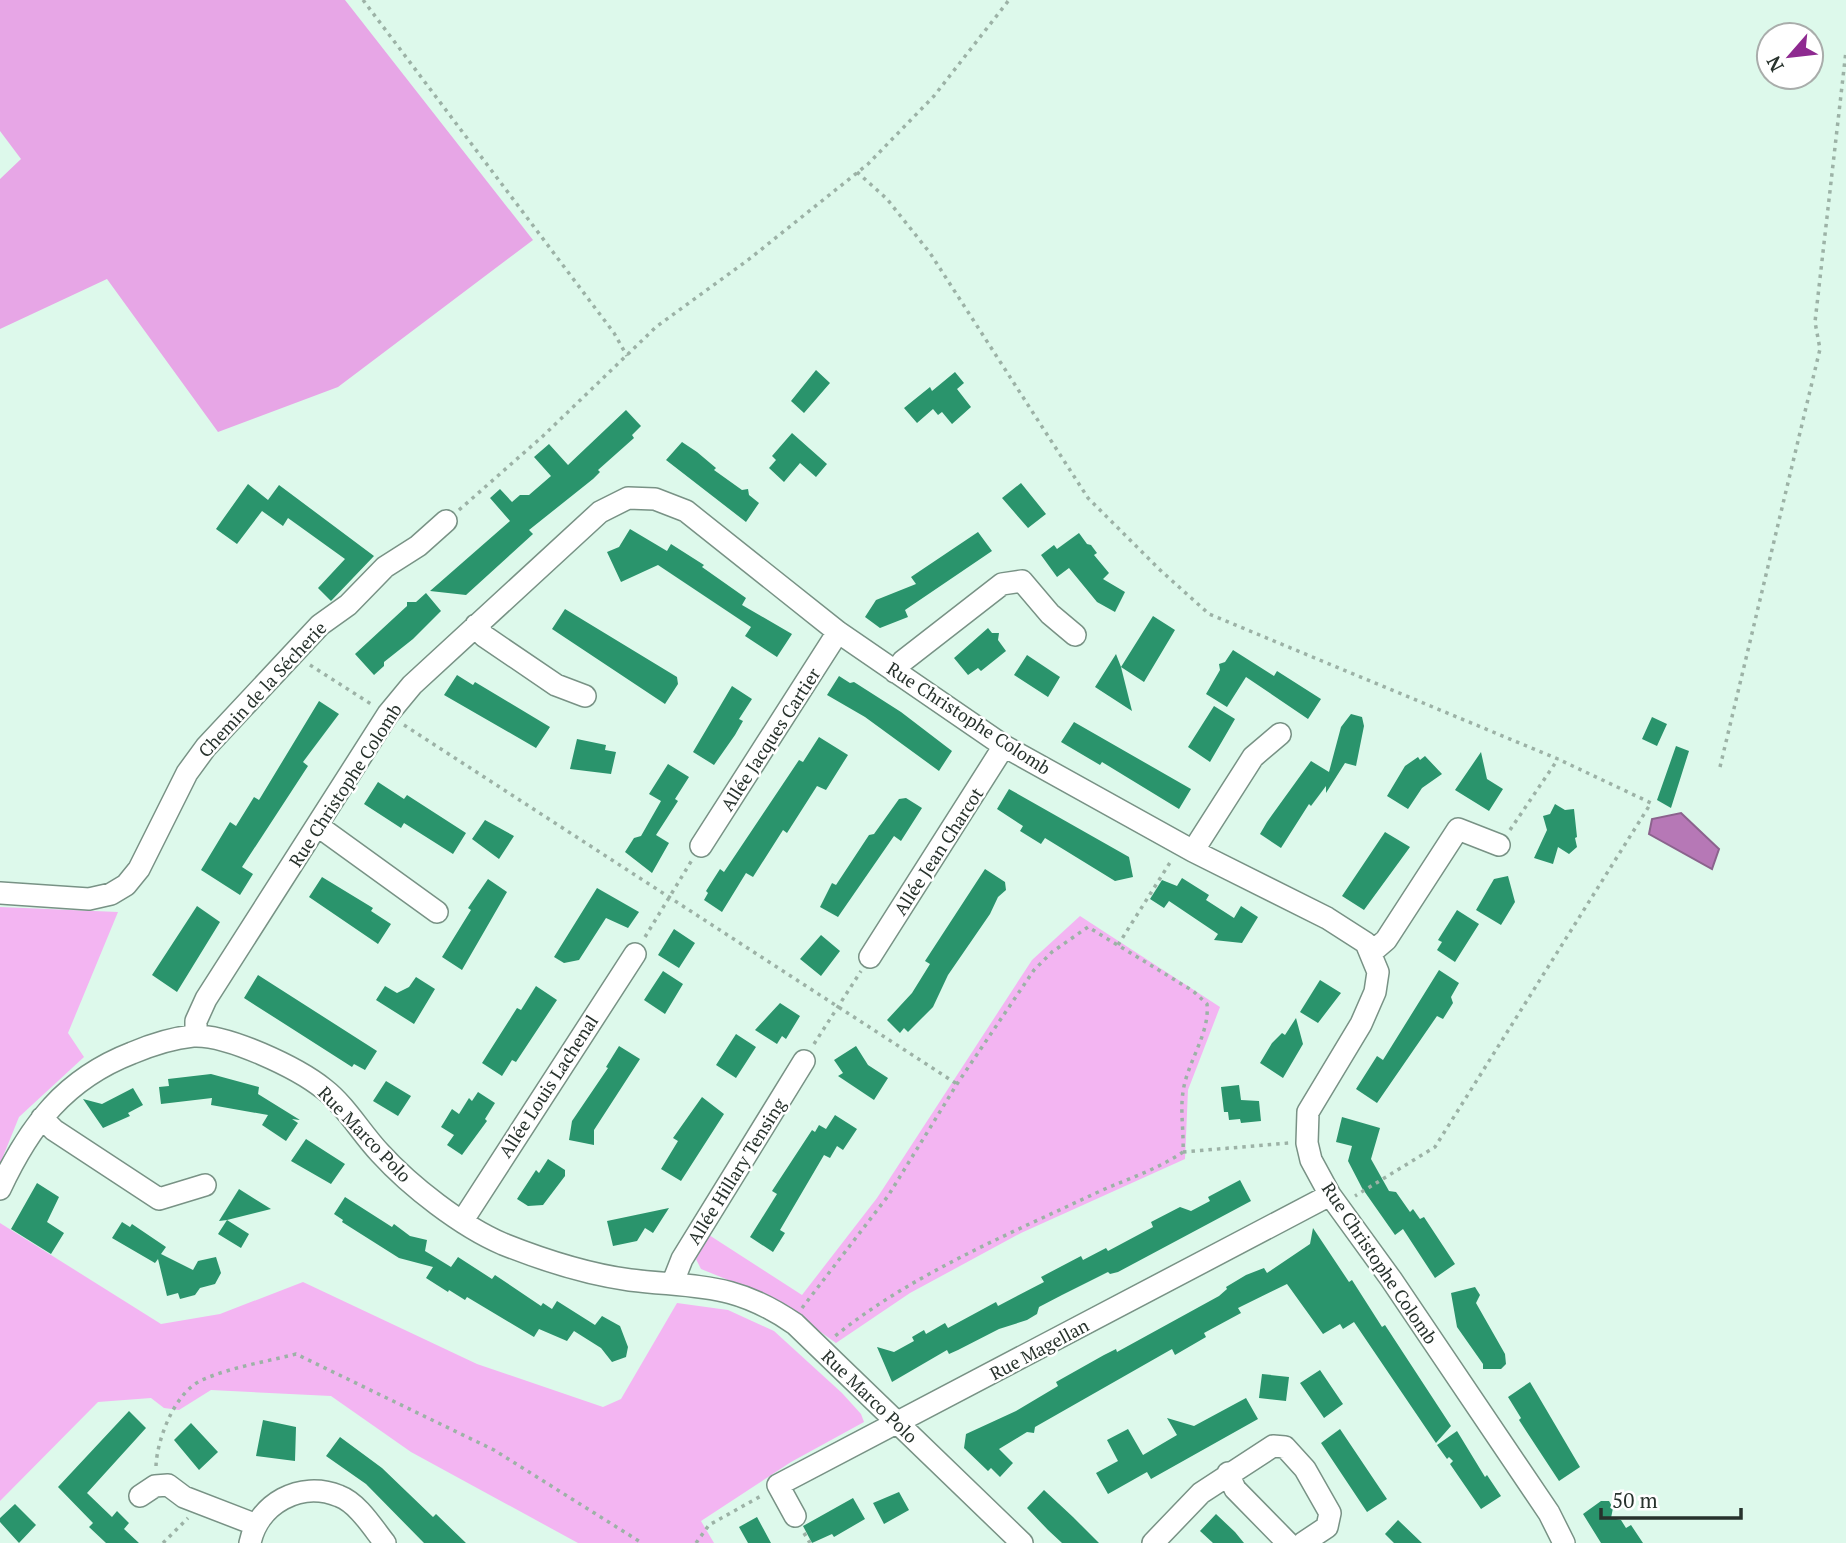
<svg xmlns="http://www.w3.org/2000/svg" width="1846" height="1543" font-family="'PT Serif',serif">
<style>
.green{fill:#f3b5f2}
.forest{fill:#e7a6e6}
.water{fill:#b678b6;stroke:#8b638d;stroke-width:2}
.building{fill:#2a946c}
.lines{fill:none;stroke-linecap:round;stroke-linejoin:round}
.street-casing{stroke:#789285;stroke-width:24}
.path{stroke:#9cb2a6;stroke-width:3.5;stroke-dasharray:3.5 5;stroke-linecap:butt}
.street{stroke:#fff;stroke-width:21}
.labels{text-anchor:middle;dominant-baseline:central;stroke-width:5;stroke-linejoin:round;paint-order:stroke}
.street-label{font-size:18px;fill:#27322c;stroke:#fff}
</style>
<rect width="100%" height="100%" fill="#ddf9eb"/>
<path class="green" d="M0 907 118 912 68 1033 84 1057 19 1117 0 1164Z
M1080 916 1220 1007 1188 1090 1185 1159 1021 1233 910 1293 836 1343 773 1298 701 1269 696 1259 709 1235 802 1295 877 1198 1032 960Z
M0 1223 161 1324 220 1314 303 1282 477 1364 603 1407 621 1399 677 1303 728 1310 774 1331 842 1393 861 1414 864 1422 791 1462 701 1521 714 1543H578L411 1452 331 1396 211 1390 179 1410 164 1408 151 1398 98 1402 0 1501Z"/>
<path class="forest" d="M0 0H345L533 240 338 387 218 432 107 279 0 329V179L21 159 0 131Z"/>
<path class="water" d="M1681 813 1719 849 1712 869 1649 834 1652 819Z"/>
<path class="building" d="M816 370 830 383 804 413 791 401Z
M955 372 964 383 957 389 971 407 952 424 942 412 938 415 933 409 917 423 904 408 930 387 932 391Z
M626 410 641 426 632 435 634 438 598 470 600 472 593 479 529 530 533 534 466 595 430 591 510 521 490 498 500 489 512 502 520 495H529L551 476 534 457 549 444 568 465Z
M792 433 827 464 816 477 800 463 784 482 769 468 776 460 772 456Z
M682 442 697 452 716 468 714 470 742 490 748 489 749 495 759 503 746 522 666 460Z
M1021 483 1046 514 1028 528 1002 498Z
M248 484 268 500 279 485 374 556 331 601 318 588 345 559 288 518 283 526 262 511 237 544 216 529Z
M630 529 667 551 671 544 704 565 702 567 746 598 742 605 792 634 777 657 745 636 751 627 658 565 621 582 607 552 619 547Z
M978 532 992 551 905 610 908 617 880 628 865 617 876 600 916 584 911 577Z
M1079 533 1087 544 1091 545 1097 553 1094 555 1109 573 1103 579 1125 592 1115 612 1097 602 1069 568 1057 577 1041 555 1054 545 1057 549Z
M426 593 441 611 413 639 384 662V666L374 675 355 654 407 606V602H416Z
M565 609 677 677 678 684 665 704 552 629Z
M1153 616 1175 630 1144 682 1121 667Z
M988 628 992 633H999L998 640 1006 651 981 671 978 668 968 675 954 658Z
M1233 650 1274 676 1277 671 1321 699 1308 719 1246 677 1227 707 1206 694 1220 670 1219 664 1225 662Z
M1116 654 1121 667 1132 711 1095 687Z
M1027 655 1060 677 1048 697 1014 675Z
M457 675 473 685 475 682 550 727 536 748 444 695Z
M839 676 850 683 854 682 901 712 952 751 939 771 865 717 827 695Z
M732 686 752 699 739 719 743 721 735 735 714 765 693 752Z
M319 701 339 714 303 762 308 766 242 867 253 874 240 895 201 870 230 822 236 826 254 797 259 800Z
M1214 706 1235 719 1210 762 1188 747Z
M1351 714 1362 717 1364 726 1356 766 1345 763 1326 793V786L1311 806 1309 804 1281 848 1260 834 1267 822 1311 761 1329 772 1341 727Z
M1652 717 1667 724 1657 746 1642 739Z
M1074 722 1191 789 1179 809 1102 762 1100 765 1061 742Z
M819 737 848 755 826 790 817 786 787 833 783 830 753 877 746 873 722 912 704 900 708 893 706 891 720 869 724 872 799 760 803 762Z
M577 739 606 745 605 750 616 752 611 774 570 769Z
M1676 746 1689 751 1671 808 1657 800Z
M1481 752 1487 779 1503 789 1489 811 1455 790Z
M1425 756 1442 774 1422 788 1408 809 1387 796 1405 766 1418 757 1420 760Z
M668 764 689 777 675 799 678 801 656 835 669 843 652 873 625 852 634 838 641 836 661 801 649 794Z
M378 782 404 799 407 795 466 833 453 854 404 823 401 828 364 804Z
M1009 789 1129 857 1133 877 1115 881 1045 838 1041 844 1020 831 1023 826 997 809Z
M906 798 922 808 901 841 894 836 838 917 820 907 832 883 836 885 869 835 874 834 899 799Z
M1555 804 1565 810 1574 809 1577 837 1575 838 1577 847 1569 854 1558 847 1553 864 1534 858 1547 830 1543 816 1550 814Z
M485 820 514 836 499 859 472 839Z
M1385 832 1410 847 1364 910 1342 896Z
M985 869 1005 882 1006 890 998 897 990 914 948 975 933 1007 908 1032 904 1028 900 1033 887 1020 912 993 930 964 925 961Z
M1508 876 1515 902 1501 925 1476 910 1494 879Z
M322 877 373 908 371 911 391 924 378 944 309 897Z
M1182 878 1209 895 1206 900 1234 918 1241 906 1258 917 1242 943 1214 940 1218 934 1169 901 1164 908 1150 899 1162 880 1177 886Z
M488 879 507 892 462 970 442 957 471 910 468 908Z
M597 888 639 912 628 928 606 918 579 960 564 963 554 957Z
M197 906 220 922 177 992 152 975Z
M1457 910 1479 924 1455 962 1437 950 1442 942 1438 940Z
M674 929 695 943 679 968 658 955Z
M821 935 840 951 821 976 800 959Z
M1439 970 1459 983 1451 997 1453 1003 1443 1019 1437 1016 1377 1103 1356 1089 1377 1056 1383 1060Z
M663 971 683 984 665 1014 644 1000Z
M258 975 377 1051 365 1070 354 1064 352 1067 244 998Z
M416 977 435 989 414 1024 376 1000 385 986 397 993 409 987Z
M1320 980 1341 993 1318 1023 1300 1012Z
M536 986 557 1000 516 1062 512 1060 502 1076 482 1063 517 1008 521 1010Z
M780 1003 800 1016 786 1039 782 1036 777 1044 755 1030Z
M1296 1018 1303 1044 1283 1078 1260 1063 1272 1043 1282 1033 1285 1035Z
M736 1034 756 1047 736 1078 716 1065Z
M619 1046 640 1059 594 1130V1145L569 1140 572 1121 608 1068 606 1067Z
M856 1046 868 1065 888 1078 874 1100 838 1076 843 1073 834 1060Z
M211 1074 259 1087 258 1094 300 1120 292 1119 298 1123 286 1141 262 1125 268 1115 211 1105 212 1098 161 1104 159 1087 169 1086 168 1079Z
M386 1081 411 1096 398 1116 373 1101Z
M1239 1085 1241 1100 1259 1101 1261 1121 1241 1123 1240 1119 1229 1120 1228 1112H1224L1221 1087Z
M133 1088 143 1105 128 1113 130 1116 103 1128 83 1099 102 1104Z
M478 1092 495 1103 485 1119 487 1121 462 1155 447 1145 454 1135 441 1127 452 1109 459 1114 469 1098 472 1101Z
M702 1097 724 1114 681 1181 661 1169 678 1141 673 1138Z
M835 1115 857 1129 843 1150 837 1146 830 1158 824 1155 780 1230 785 1233 773 1252 750 1237 777 1194 772 1191 812 1130 815 1132 819 1125 826 1129Z
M1342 1117 1380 1128 1371 1159 1389 1191 1396 1192 1410 1212 1413 1209 1420 1219 1424 1217 1455 1264 1435 1278 1403 1229 1395 1235 1362 1188 1348 1161 1352 1146 1336 1142Z
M306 1139 345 1164 331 1184 291 1161Z
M548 1159 565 1170V1176L543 1205 528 1206 517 1199 536 1170 539 1173Z
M1240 1180 1251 1201 1118 1272 1110 1274 1108 1272 1062 1295 1039 1307 1037 1314 1027 1320 999 1329 958 1350 949 1354 947 1350 892 1382 877 1347 894 1352 914 1341 912 1337 924 1330 926 1334 945 1323 948 1328 996 1302 998 1306 1044 1282 1041 1277 1081 1256 1083 1260 1106 1248 1108 1251 1153 1227 1151 1222 1180 1207 1191 1211 1210 1201 1208 1197Z
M37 1183 59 1197 47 1222 64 1233 51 1254 11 1229Z
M239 1189 271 1209 227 1220 249 1234 241 1248 218 1234 227 1220 219 1221Z
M345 1197 392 1227 394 1224 410 1236 427 1240 425 1251 451 1267 458 1257 492 1279 495 1275 541 1306 543 1303 552 1309 557 1301 595 1325 602 1316 620 1326 628 1347 626 1357 612 1362 601 1348 574 1331 567 1341 539 1329 534 1337 467 1297 465 1300 449 1290 448 1292 426 1278 433 1267 399 1258 342 1222 343 1220 334 1214Z
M669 1208 653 1233 645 1228 637 1241 613 1246 607 1221Z
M122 1222 130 1227 132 1224 166 1247 161 1254 193 1270 198 1261 216 1257 221 1273 215 1284 200 1288 195 1295 180 1299 178 1293 167 1296 158 1259 155 1263 112 1238Z
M1313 1228 1349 1282 1352 1280 1382 1327 1385 1325 1451 1426 1436 1443 1354 1322 1343 1329 1340 1324 1323 1334 1287 1284 1238 1308 1241 1313 1204 1333 1206 1337 1175 1355 1172 1349 1035 1427 1034 1433 1027 1432 999 1449 1013 1463 1000 1477 991 1468 988 1471 964 1448 966 1434 1016 1411 1058 1386 1056 1382 1104 1355 1116 1349 1117 1352 1219 1296 1227 1289 1226 1287 1246 1275 1264 1268 1267 1273 1310 1244Z
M1475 1287 1480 1295 1476 1303 1505 1354 1506 1364 1501 1369H1483V1364L1457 1327 1451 1293Z
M1320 1370 1343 1404 1324 1418 1300 1383Z
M1262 1374 1289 1377 1286 1401 1259 1398Z
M1530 1382 1580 1467 1559 1481 1519 1420 1521 1418 1508 1397Z
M1246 1398 1258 1419 1151 1479 1147 1472 1108 1494 1096 1473 1118 1461 1107 1440 1128 1429 1143 1455 1177 1435 1167 1418 1194 1426Z
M129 1411 146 1428 87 1493 112 1517 117 1511 129 1523 124 1529 139 1543H106L89 1527 93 1523 58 1487Z
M263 1420 296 1427 295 1461 256 1456Z
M191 1423 218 1452 199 1470 174 1440Z
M1340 1429 1387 1499 1367 1512 1321 1443Z
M1457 1431 1485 1477 1487 1475 1501 1496 1481 1509 1450 1464 1453 1461 1449 1457 1447 1459 1437 1445Z
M340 1437 382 1468 433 1517 436 1514 466 1543H424L366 1484 326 1456Z
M1044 1490 1073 1517 1099 1543H1062L1048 1530 1027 1508Z
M899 1492 909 1510 884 1524 873 1503Z
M853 1498 865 1519 834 1537 832 1534 812 1543 803 1526Z
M1601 1501H1609L1613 1508 1611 1518 1621 1520 1626 1528 1631 1525 1643 1543H1601L1583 1514Z
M15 1504 36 1525 19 1543 0 1522V1518Z
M1216 1514 1235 1532 1244 1543H1213L1200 1531Z
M757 1517 771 1543H748L739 1527Z
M1398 1520 1422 1543H1394L1385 1534Z"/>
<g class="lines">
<defs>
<path id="street" d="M476 625 484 636 556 685 585 696
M895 672 903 661 1002 584 1022 581 1050 614 1075 635
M318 826 437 912
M701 846 838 632
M1193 851 1253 757 1280 734
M0 893 89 899 111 894 126 885 139 869 187 773 206 747 320 625 348 605 385 567 418 546 446 521
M1372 952 1386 940 1458 829 1499 845
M870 957 1004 746
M196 1036V1021L206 999 388 714 412 685 600 512 628 498 655 499 686 511 838 632 1004 746 1193 851 1327 918 1366 943 1378 972 1375 992 1361 1024 1308 1112 1307 1143 1311 1160 1330 1195 1391 1279 1549 1513 1564 1543
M42 1118 54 1130 159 1199 205 1185
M0 1189C30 1125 65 1079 132 1053 151 1045 173 1038 193 1036 227 1034 298 1068 324 1089 346 1106 361 1133 380 1153 410 1186 461 1226 503 1244 543 1260 586 1274 630 1280 699 1288 734 1282 795 1324L1022 1543
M463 1220 635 954
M673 1282 682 1259 804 1061
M1228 1473 1235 1489 1288 1543
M140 1496 155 1486 168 1485 184 1497 254 1524
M795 1516 778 1485 1330 1195
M250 1543C258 1504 300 1480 339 1496 358 1503 373 1528 385 1543
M1153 1543 1201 1493 1273 1446 1285 1447 1305 1469 1330 1513 1327 1527 1303 1543"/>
</defs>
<use href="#street" class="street-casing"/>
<path class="path" d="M363 0 614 333 627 356
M857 172 887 199 930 253 1088 498 1159 569 1209 614 1558 759 1651 803 1435 1147 1355 1196
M459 510 543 436 656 327 748 260 868 164 934 96 1009 0
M310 665 371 704
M404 725 957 1084
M1720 767 1820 349 1815 322 1846 51
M1510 830 1558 759
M645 937 692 860
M1118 945 1171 861
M814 1044 861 971
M1183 1152 1289 1143
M802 1308 888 1196 957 1084 1034 970 1052 952 1088 927 1193 991 1207 1004C1210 1034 1187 1062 1183 1092 1180 1111 1184 1133 1183 1152 1155 1171 1126 1179 1096 1193 1007 1235 910 1275 834 1337
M156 1466C157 1439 175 1392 202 1380 231 1367 265 1362 296 1354L494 1450 642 1543
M804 1533 810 1543
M163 1543 188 1518
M696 1543 709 1525 761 1496"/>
<use href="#street" class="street"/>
</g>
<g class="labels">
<g class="street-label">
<text transform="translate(262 689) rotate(-47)">Chemin de la Sécherie</text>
<text transform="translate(969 718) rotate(33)">Rue Christophe Colomb</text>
<text transform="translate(770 739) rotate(-57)">Allée Jacques Cartier</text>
<text transform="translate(345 785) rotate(-57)">Rue Christophe Colomb</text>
<text transform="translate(938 851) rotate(-57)">Allée Jean Charcot</text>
<text transform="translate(548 1086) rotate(-57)">Allée Louis Lachenal</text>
<text transform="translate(365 1134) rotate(46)">Rue Marco Polo</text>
<text transform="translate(736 1171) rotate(-58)">Allée Hillary Tensing</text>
<text transform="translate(1380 1263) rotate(56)">Rue Christophe Colomb</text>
<text transform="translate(1039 1349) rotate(-28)">Rue Magellan</text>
<text transform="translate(870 1396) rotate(44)">Rue Marco Polo</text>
</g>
</g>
<g transform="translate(1790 56) rotate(242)"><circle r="33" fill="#ffffff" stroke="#a9adab" stroke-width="2"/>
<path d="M0-5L12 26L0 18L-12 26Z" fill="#8e2a90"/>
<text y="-10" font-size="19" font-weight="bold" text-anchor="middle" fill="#27322c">N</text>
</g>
<path d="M1601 1508v10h140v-10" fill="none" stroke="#27322c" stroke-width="3.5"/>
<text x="1612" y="1508" font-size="21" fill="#27322c" stroke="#ffffff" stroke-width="5" paint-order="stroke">50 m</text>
</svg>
